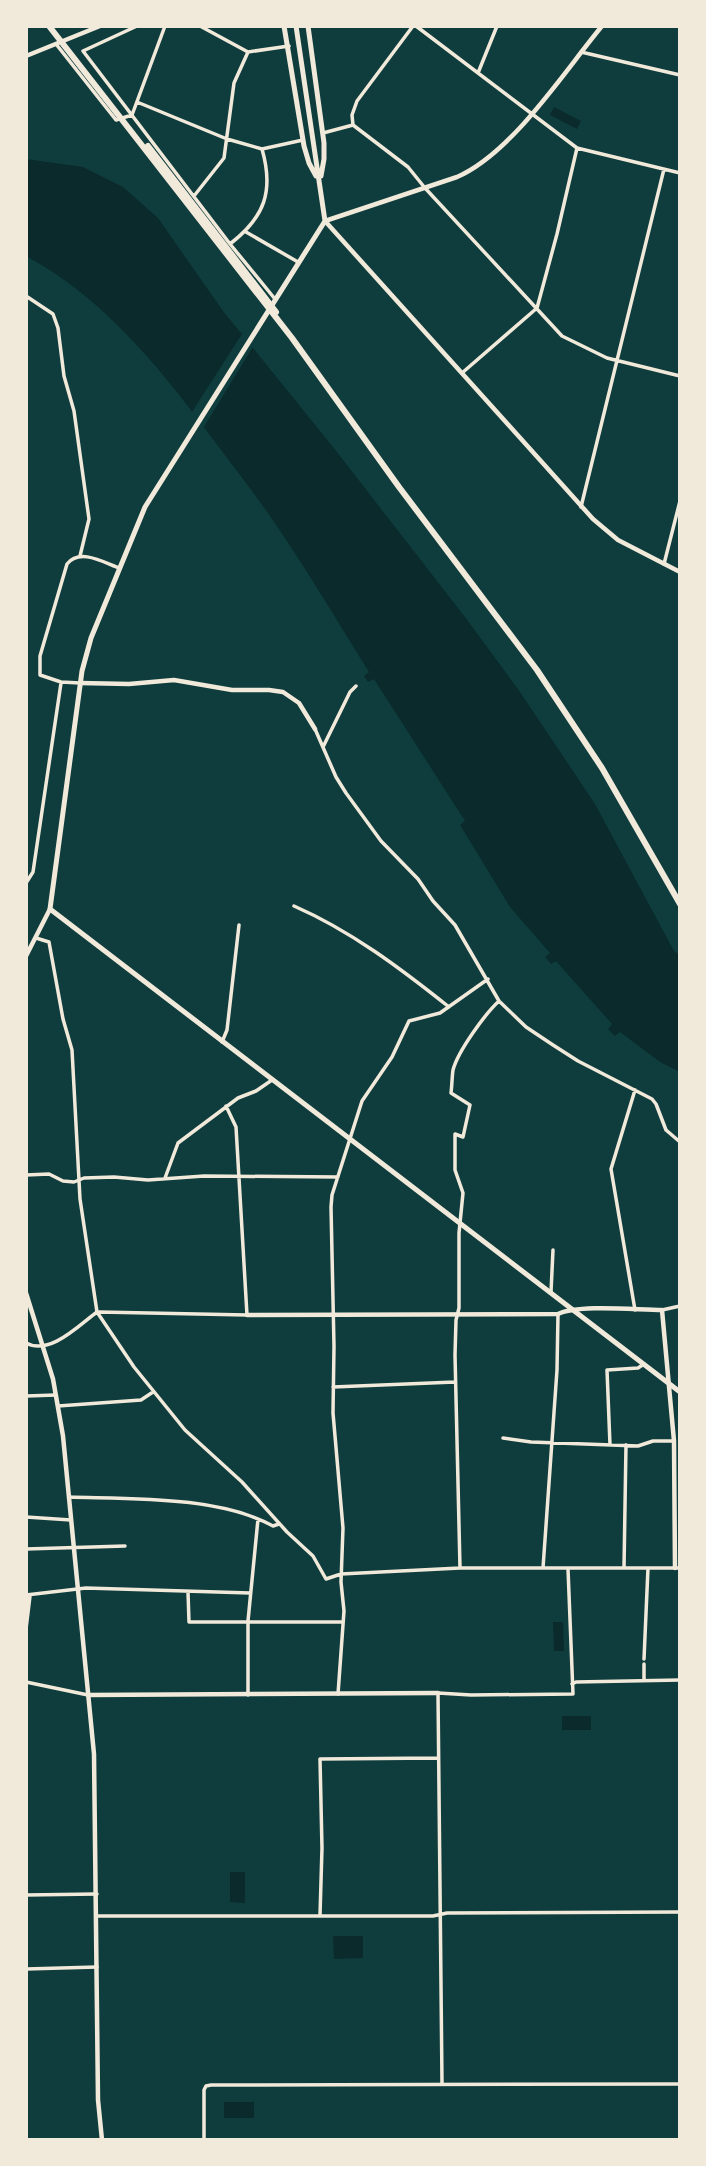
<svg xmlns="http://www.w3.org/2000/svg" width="706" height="2166" font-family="'Titillium Web',sans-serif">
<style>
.water{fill:#0a2a2b}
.pier{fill:#0f3d3e}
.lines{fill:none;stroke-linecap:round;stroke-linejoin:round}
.minor{stroke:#f1e9da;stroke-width:3.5}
.tertiary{stroke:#f1e9da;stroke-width:4.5}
.primary{stroke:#f1e9da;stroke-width:5}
.motorway{stroke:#f1e9da;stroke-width:6}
</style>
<rect width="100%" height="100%" fill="#0f3d3e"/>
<path class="water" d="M554 107 581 121 577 129 550 115Z
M26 159 83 167 123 187 158 218 223 311 333 447 465 617 520 692 595 804 674 951 680 955V1072L660 1062 620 1032 615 1036 608 1029 612 1024 556 961 551 964 545 957 550 953 510 907 460 825 465 821 374 679 368 682 364 676 369 672C337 621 306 568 272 519 255 494 236 470 218 446 165 374 106 299 26 256Z
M553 1622H563L564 1651H554Z
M562 1716H591V1730H562Z
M230 1872H245V1903L230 1902Z
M333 1936H363V1958L334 1959Z
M254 2102V2118H224V2102Z"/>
<path class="pier" d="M244 331 254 345 202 430 190 415Z"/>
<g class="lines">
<path class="minor" d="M137 26 83 51 230 244 275 299
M200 26 248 52 289 46
M413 26 357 101 352 115 353 125 408 167 425 188 562 336 607 358 680 376
M416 26 577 148 680 173
M56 44 116 120 132 115 165 26
M581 52 680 75
M478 73 497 26
M137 102 227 139 262 149
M323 133 353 125
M194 196 224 158 234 83 248 52
M246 232 298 262
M230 244C265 217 274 191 262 149L303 140
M26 296 53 314 58 328 64 376 74 411 89 519 80 556
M462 373 537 308 557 234 577 148
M581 507 664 169
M664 564 680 501
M80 683 61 682 40 675V656L67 564C80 548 103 562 119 568
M315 729 336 777 346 793 381 841 418 879 433 901 455 925 499 1001 526 1027 553 1045 578 1061 652 1099 656 1104 666 1130 680 1142
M323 747 350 692 356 686
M26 883 33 872 61 683
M294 906C351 931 400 968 449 1007
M36 938 49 942 63 1019 72 1050 80 1199 97 1312 134 1367 185 1430 242 1482 287 1532 313 1556 326 1579 341 1574 460 1568H680
M222 1042 227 1030 239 925
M26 1175 49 1174 63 1181 74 1182 84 1178 114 1177 148 1180 204 1176 338 1177
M165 1178 178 1143 238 1098 256 1091 272 1080
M551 1292 553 1250
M635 1310 611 1169 635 1090
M662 1310 680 1306
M99 1312 247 1315 236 1127 226 1106
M26 1343C50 1356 79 1325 97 1312
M333 1387 455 1382
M26 1396 56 1395
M58 1406 141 1400 153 1392
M503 1438 531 1442 638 1446 653 1441H674
M610 1445 607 1370 638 1368 644 1364
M69 1497C130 1499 219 1496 273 1526L279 1524
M26 1517 71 1520
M26 1549 125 1546
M460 1568 455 1355 456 1320 459 1308V1233L463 1193 455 1170V1134L463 1137 470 1105 451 1093C452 1085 452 1077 453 1070 458 1051 485 1014 499 1001
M543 1568 557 1370 558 1314
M624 1568 626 1445
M188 1592 189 1622H343
M26 1595 86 1588 250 1593
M26 1629 30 1596
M644 1659 648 1568
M644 1664V1679
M26 1682 88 1695
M572 1684 576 1682 680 1680
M338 1694 344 1611 341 1582 343 1528 333 1413 334 1346 331 1207 332 1195 362 1101 392 1057 409 1021 440 1013 488 979
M248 1695V1621L258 1519
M26 1895 97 1894
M320 1915 322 1848 320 1759 438 1758
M97 1916H433L447 1913 680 1912
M26 1969 97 1967
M442 2083 438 1693 471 1695 573 1694 568 1569
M204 2140V2090L206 2086 211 2085 680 2084"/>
<path class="tertiary" d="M602 26C563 73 512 153 457 177L325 221 593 519 618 540 680 572
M26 56 100 26
M80 683 129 684 174 680 232 690H269L283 692 299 703 315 729
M26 956 50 909
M26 1293 53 1379 63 1436 94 1754 98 2100 102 2140
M247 1315 558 1314C580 1304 636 1310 662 1310L674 1441 675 1568
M88 1695 438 1693"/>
<path class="primary" d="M284 26 304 146 309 163 316 176
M296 26 325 221 145 507 91 638 82 671 50 909 680 1392
M308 26 324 143V159L321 176"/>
<path class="motorway" d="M49 26 292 338 399 487 537 670 602 768 680 904
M148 146 276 312"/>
</g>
<rect width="706" height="2166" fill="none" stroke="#f1e9da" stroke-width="56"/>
</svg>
